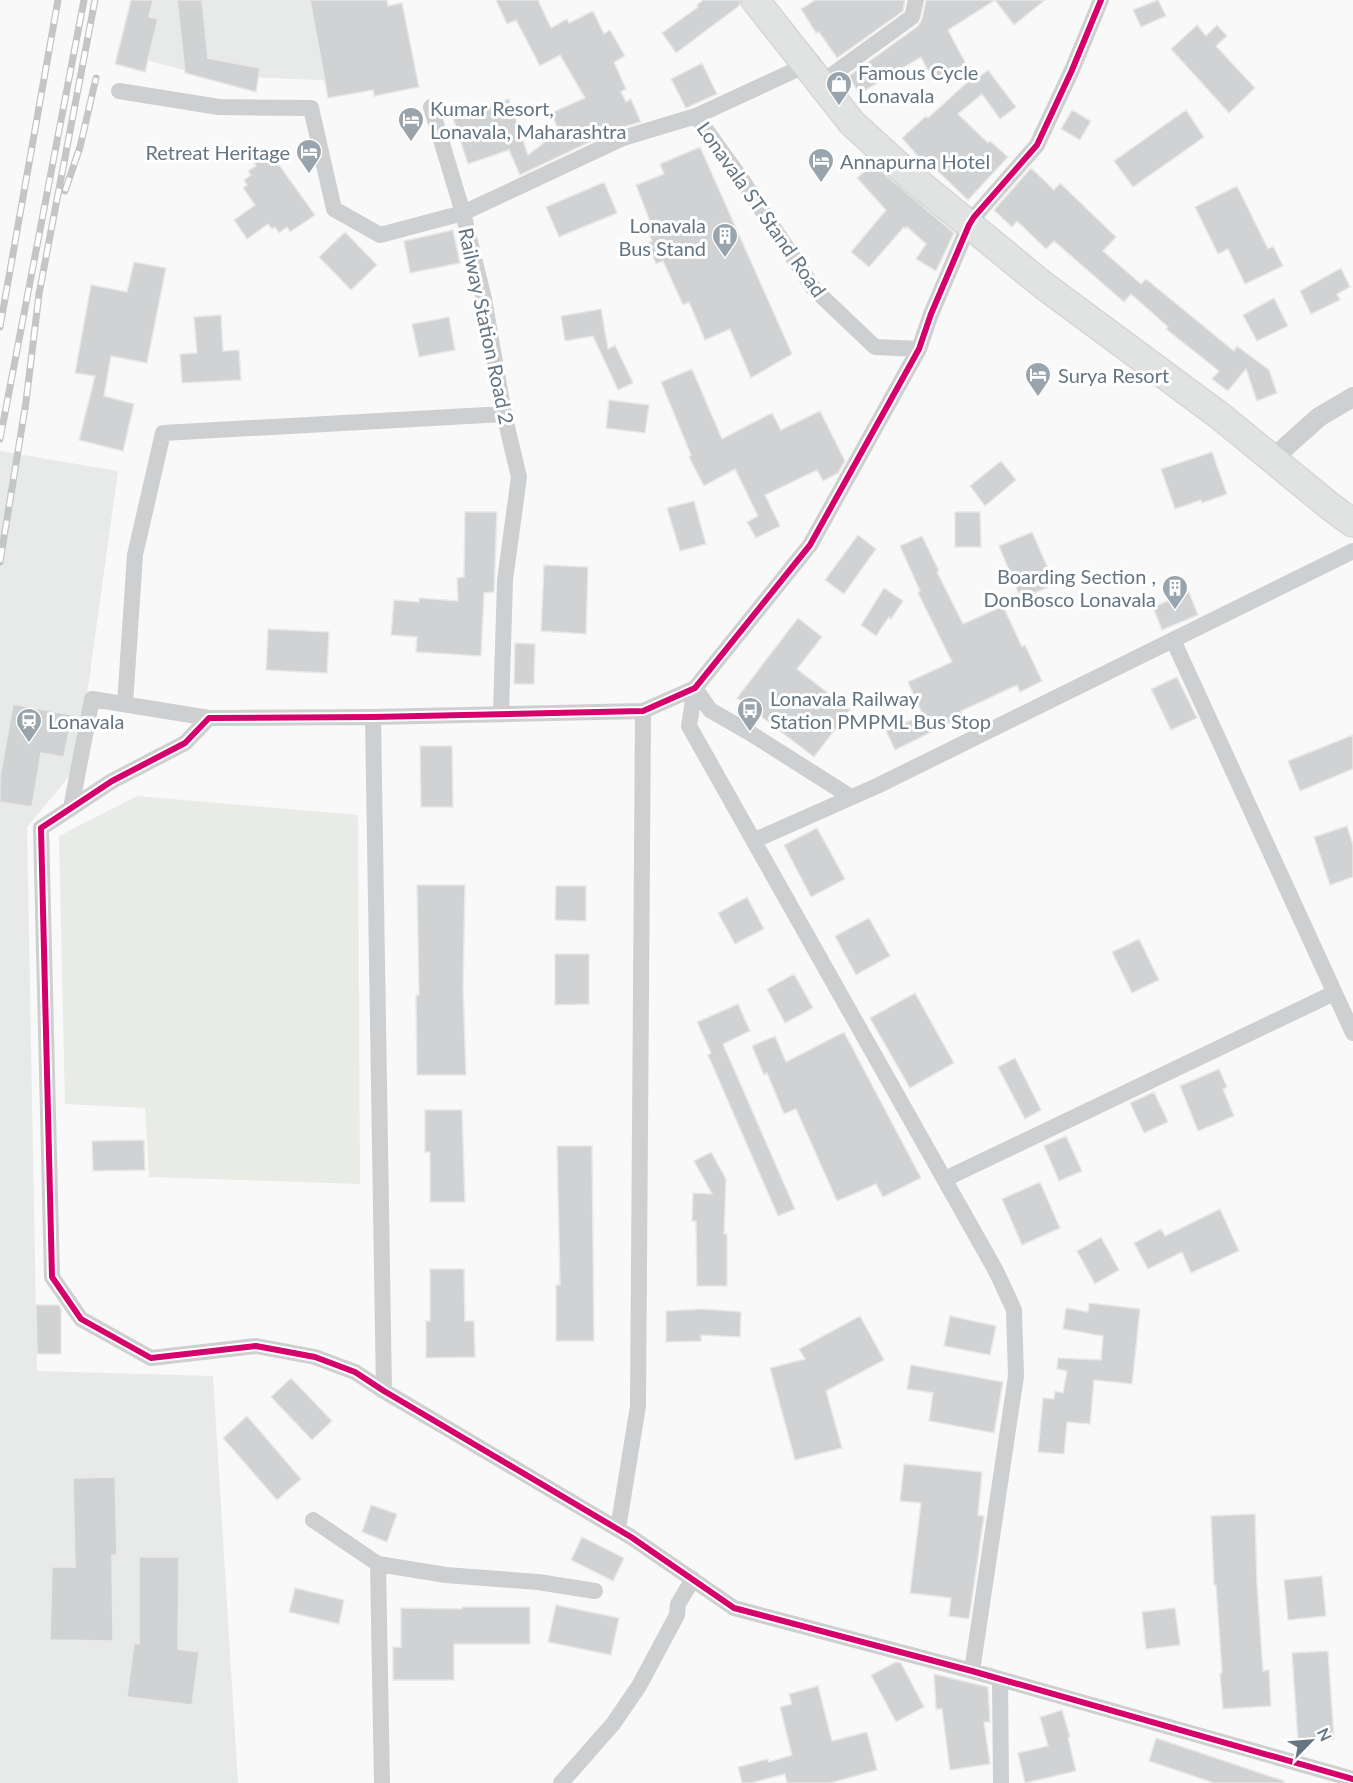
<svg xmlns="http://www.w3.org/2000/svg" width="1353" height="1783" font-family="Lato,sans-serif">
<style>
.built{fill:#e8e9e9}
.green{fill:#e8ebe6}
.building{fill:#d0d2d3;stroke:#e8e8e8;stroke-width:1.5}
.lines{fill:none;stroke-linecap:round;stroke-linejoin:round}
.trunk-casing{stroke:#d5d6d6;stroke-width:30}
.minor{stroke:#cecfd0;stroke-width:16}
.tertiary{stroke:#cecfd0;stroke-width:20}
.trunk{stroke:#e1e2e2;stroke-width:27}
.rail-casing{stroke:#c3c5c6;stroke-width:7}
.rail{stroke:#fff;stroke-width:4.5;stroke-dasharray:14;stroke-linecap:butt}
.cycleway-casing{stroke:#fff;stroke-width:10}
.cycleway{stroke:#d6006c;stroke-width:6}
.labels{text-anchor:middle;dominant-baseline:central;stroke-width:6;stroke-linejoin:round;paint-order:stroke}
.poi-label{font-size:20px;fill:#657683;stroke:#fff;text-anchor:start}
.street-label{font-size:20px;fill:#657683;stroke:#fff}
</style>
<rect width="100%" height="100%" fill="#f9f9f9"/>
<path class="built" d="M151 0H340L362 82 203 75 149 61Z
M0 451 118 471 77 767 27 827 37 1371 213 1376 238 1783H0Z"/>
<path class="green" d="M137 796 358 815 360 1184 149 1177 145 1108 65 1104 59 836Z"/>
<path class="building" d="M131 0H153L149 17 158 19 145 72 115 64Z
M177 0H202L208 58 260 68 256 92 185 73Z
M310 0H387L388 6 402 3 419 87 374 96 373 90 328 98Z
M496 0H538L551 28 567 19 569 23 593 11 604 34 610 30 625 56 614 62 626 89 621 92 626 102 631 99 641 122 619 128 520 175 509 150 468 164 453 118 509 99 528 155 559 131 551 113 585 98 560 55 540 66 516 20 507 24Z
M703 0H740V5L676 53 662 33 698 7 697 5Z
M815 0H905L903 11 837 58 819 32 816 33 801 9Z
M926 0H1045L1014 25 995 0 948 30 966 64 933 81 921 57 859 94 849 76 918 26 922 19Z
M1158 0 1166 16 1141 27 1133 10Z
M1197 25 1206 36 1217 25 1227 36 1216 46 1255 88 1229 113 1171 49Z
M702 63 717 94 686 108 671 79Z
M988 70 1016 107 1000 119 982 94 958 114 988 143 990 141 1008 157 968 200 927 161 924 163 902 138 926 116 928 118 973 77 975 80Z
M1072 110 1091 121 1080 140 1061 129Z
M1186 110 1204 137 1133 187 1114 161Z
M700 147 792 354 751 378 730 329 705 340 689 302 683 305 663 261 656 264 648 243 652 241 649 234 654 232 636 185 664 174 660 164Z
M267 148 315 215 290 232 287 227 279 233 275 227 272 229 268 224 247 239 234 220 255 205 243 188 247 185 244 180 251 175 248 171 256 166 252 159Z
M873 164 954 233 936 271 916 259 926 244 907 227 906 229 904 227 869 267 851 252 886 210 857 178Z
M1031 168 1054 190 1060 183 1116 237 1103 251 1141 284 1146 279 1234 351 1237 346 1269 370 1277 393 1257 401 1246 369 1228 391 1212 379 1219 371 1166 329 1168 327 1131 294 1124 302 1054 241 1046 249 1017 221 1012 227 994 210Z
M604 182 617 213 559 237 546 207Z
M1237 186 1268 249 1273 246 1283 266 1245 284 1228 249 1218 254 1195 207Z
M453 230 460 263 410 273 404 241Z
M345 232 377 265 351 290 319 257Z
M134 262 166 268 147 363 111 356 104 396 134 404 123 451 79 440 95 376 75 373 91 285 127 292Z
M1341 268 1350 287 1337 294 1340 300 1311 314 1300 291Z
M1274 298 1288 326 1257 341 1243 315Z
M601 309 608 349 615 345 633 383 618 390 593 336 565 341 561 316Z
M221 315 223 351 239 350 241 380 182 383 180 354 197 353 194 317Z
M449 317 455 350 419 357 412 324Z
M692 369 722 439 772 413 781 430 820 411 845 461 838 473 823 481 817 470 765 495 780 526 756 538 747 522 758 516 735 469 704 486 689 457 691 455 661 382Z
M609 400 649 405 645 433 606 428Z
M1212 452 1227 494 1202 503 1201 500 1175 509 1161 469Z
M1001 461 1016 480 985 506 970 486Z
M694 501 706 544 680 551 667 508Z
M465 512H497L494 592 484 593 481 656 416 652 417 637 391 635 394 600 419 602V598L458 601 457 578 464 577Z
M955 512H980L981 547H955Z
M1032 532 1055 584 1021 599 999 546Z
M858 535 876 549 844 594 825 580Z
M922 536 939 571 937 572 963 624 1003 606 1022 647 1025 645 1042 681 1020 692 1017 685 961 711 964 716 895 750 886 731 923 715 908 682 952 662 918 593 920 591 900 546Z
M544 565 588 567 586 634 541 631Z
M884 588 903 601 891 619 889 617 876 636 861 625Z
M1189 592 1198 615 1162 630 1153 607Z
M798 618 822 637 797 669 850 710 814 757 737 698Z
M268 629 329 632 327 673 266 670Z
M515 643 535 644 534 684H514Z
M1177 677 1197 718 1171 730 1151 689Z
M13 704 72 715 64 757 41 753 32 807 0 802V777Z
M1353 735V769L1300 791 1288 761Z
M420 746H452L453 807H421Z
M1347 826 1353 845V877L1330 885 1314 837Z
M817 828 845 879 811 897 784 845Z
M417 885H465L463 986 466 1075H417L416 995H419Z
M556 886H586V921L555 920Z
M747 897 764 929 735 944 718 913Z
M869 918 890 956 856 975 835 936Z
M1139 939 1159 980 1132 993 1112 952Z
M555 954H589V1004L555 1005Z
M794 974 813 1008 785 1023 767 989Z
M915 993 954 1063 910 1088 870 1018Z
M738 1004 750 1031 723 1044 795 1209 778 1216 708 1055 711 1053 697 1022Z
M844 1032 921 1178 883 1197 876 1184 837 1201 796 1109 784 1114 767 1073 764 1075 752 1046 775 1036 786 1062Z
M1015 1058 1041 1110 1025 1119 998 1067Z
M1219 1069 1227 1087 1223 1089 1234 1116 1198 1131 1180 1086Z
M1154 1092 1168 1122 1144 1133 1130 1103Z
M425 1110H462L465 1202H430V1152H425Z
M1066 1136 1082 1171 1059 1181 1044 1146Z
M144 1140 145 1170 93 1171 92 1141Z
M557 1146H592L594 1341H556V1285H560Z
M711 1152 726 1179 724 1234H727V1286H697L696 1221H692L693 1193 712 1194 694 1161Z
M1040 1182 1060 1228 1022 1245 1002 1199Z
M1220 1209 1239 1251 1191 1273 1182 1252 1148 1269 1134 1243 1161 1229 1165 1236Z
M1101 1237 1119 1270 1095 1284 1077 1251Z
M430 1269H464L465 1321H474L475 1357 426 1358V1321H430Z
M1089 1303 1140 1309 1132 1384 1094 1380 1090 1424 1067 1422 1064 1454 1038 1452 1043 1398 1054 1399 1055 1391 1063 1393 1067 1371 1057 1369 1058 1358 1101 1360 1103 1336 1063 1329 1066 1308 1088 1312Z
M36 1305H59L61 1309V1354H37Z
M704 1309 741 1312 740 1337 701 1335V1341L666 1342V1311Z
M860 1316 884 1360 826 1391 842 1448 795 1460 770 1368 805 1359 799 1349Z
M950 1316 996 1326 990 1355 944 1346Z
M911 1365 1003 1382 994 1433 929 1421 933 1393 907 1389Z
M291 1378 332 1421 312 1440 271 1397Z
M247 1416 301 1479 277 1500 223 1438Z
M904 1464 982 1472 978 1515 984 1516 969 1619 949 1616 951 1598 910 1593 921 1503 900 1501Z
M115 1477 117 1555H112L113 1641 50 1640 52 1567H75L73 1478Z
M371 1505 397 1514 387 1542 362 1532Z
M1255 1514 1257 1584 1263 1671 1269 1670 1271 1706 1223 1709 1220 1674 1222 1673 1216 1585H1214L1211 1516Z
M582 1537 624 1558 613 1581 571 1560Z
M139 1557H179L178 1649 199 1652 192 1705 127 1697 134 1643 139 1644Z
M1322 1576 1326 1616 1288 1620 1284 1580Z
M295 1588 344 1600 339 1624 289 1612Z
M556 1605 619 1618 611 1655 548 1642Z
M462 1607H530V1644H454V1680H393V1647H401V1608L462 1609Z
M1175 1608 1180 1645 1146 1649 1142 1612Z
M1328 1651 1334 1739 1298 1741 1292 1653Z
M896 1662 901 1663 924 1707 896 1722 871 1675Z
M934 1674 988 1687 990 1722H984L990 1764 950 1770 942 1709H936Z
M818 1686 832 1741 867 1732 877 1770 830 1783H787L785 1774 751 1783H742L738 1767 768 1759 769 1762 792 1755 780 1707 792 1704 789 1694Z
M1062 1710 1070 1737 1068 1738 1076 1771 1025 1783 1018 1753 1048 1746 1040 1717Z
M1156 1738 1284 1781V1783H1214L1149 1761Z"/>
<g class="lines">
<defs>
<path id="trunk" d="M755 0 852 123 910 176 1043 285 1220 416 1331 507 1353 523"/>
</defs>
<use href="#trunk" class="trunk-casing"/>
<path class="minor" d="M1101 0 1072 70 1037 145 974 217 969 225 931 314 919 349 810 545 695 688 643 711 373 717 209 718 185 743 112 781 41 828 52 1277 81 1319 151 1358 256 1346 315 1357 355 1372 384 1391 631 1537 734 1608 972 1671 1353 1779
M829 77 912 17 916 0
M119 91 219 107 311 108 334 209 380 235 463 213 431 107
M696 116 742 180 814 289 875 347 919 349
M1173 640 1353 1033
M695 688 689 726 996 1271 1014 1310 1016 1376 972 1671
M695 688 710 710 750 733 851 797
M125 704 135 555 163 433 504 414
M501 714 505 580 519 477 504 414 484 299 463 213 623 138 696 116 813 62
M373 717 384 1391
M71 808 92 699 209 718
M755 840 877 786 1353 551
M945 1179 1334 993
M313 1520 378 1564 446 1575 538 1582 595 1591
M618 1529 638 1406 643 711
M378 1564 382 1783
M1000 1679 1001 1783
M561 1783 613 1724 639 1686 677 1615 678 1604 693 1579"/>
<path class="tertiary" d="M1272 459 1319 417 1353 397"/>
<use href="#trunk" class="trunk"/>
<defs>
<path id="rail" d="M65 191 80 147 96 78
M0 327 58 0
M0 439 84 0
M0 562 26 402 39 294 95 0"/>
</defs>
<use href="#rail" class="rail-casing"/>
<use href="#rail" class="rail"/>
<defs>
<path id="cycleway" d="M1101 0 1072 70 1037 145 974 217 969 225 931 314 919 349 810 545 695 688 643 711 373 717 209 718 185 743 112 781 41 828 52 1277 81 1319 151 1358 256 1346 315 1357 355 1372 384 1391 631 1537 734 1608 972 1671 1353 1779"/>
</defs>
<use href="#cycleway" class="cycleway-casing"/>
<use href="#cycleway" class="cycleway"/>
</g>
<defs>
<symbol id="shop-pin" viewBox="-11 -11 22 30"><path d="M0 17L-7.5 6A9.5 9.5 0 1 1 7.5 6Z" fill="#99a4ac" stroke="#fff"/><path d="M-5-2.5h2.3a2.7 3.5 0 0 1 5.4 0H5L5.5 6h-11ZM-1.5-2.5h3a1.5 2.3 0 0 0-3 0Z" fill="#fff"/></symbol>
<symbol id="hotel-pin" viewBox="-11 -11 22 30"><path d="M0 17L-7.5 6A9.5 9.5 0 1 1 7.5 6Z" fill="#99a4ac" stroke="#fff"/><path d="M-6-4.5h1.5V1H6V5H4.5V3h-9V5H-6ZM-4 0a1.8 1.8 0 1 1 3.6 0ZM.5 0V-2.5h3Q6-2.5 6 0Z" fill="#fff"/></symbol>
<symbol id="building-pin" viewBox="-11 -11 22 30"><path d="M0 17L-7.5 6A9.5 9.5 0 1 1 7.5 6Z" fill="#99a4ac" stroke="#fff"/><path d="M-4-6H4V6H1V3H-1V6H-4ZM-2.5-4.3h1.7v1.8h-1.7ZM.8-4.3h1.7v1.8H.8ZM-2.5-1h1.7V.8h-1.7ZM.8-1h1.7V.8H.8Z" fill="#fff"/></symbol>
<symbol id="bus-pin" viewBox="-11 -11 22 30"><path d="M0 17L-7.5 6A9.5 9.5 0 1 1 7.5 6Z" fill="#99a4ac" stroke="#fff"/><path d="M-5-6H5V4H4V6H2V4H-2V6H-4V4H-5ZM-3.5-4V0h7V-4ZM-3.5 1.2v1.5H-2V1.2ZM2 1.2v1.5H3.5V1.2Z" fill="#fff"/></symbol>
<symbol id="station-pin" viewBox="-11 -11 22 30"><path d="M0 17L-7.5 6A9.5 9.5 0 1 1 7.5 6Z" fill="#99a4ac" stroke="#fff"/><path d="M-3-6H3Q5-6 5-4V2Q5 4 3 4L4.5 6H3L1.5 4h-3L-3 6H-4.5L-3 4Q-5 4-5 2V-4Q-5-6-3-6ZM-3.5-4v3h7v-3ZM-3.5 1v1.5H-2V1ZM2 1v1.5H3.5V1Z" fill="#fff"/></symbol>
</defs>
<g fill-rule="evenodd">
<use href="#shop-pin" x="824" y="69" width="30" height="40"/>
<use href="#hotel-pin" x="396" y="105" width="30" height="40"/>
<use href="#hotel-pin" x="294" y="137" width="30" height="40"/>
<use href="#hotel-pin" x="806" y="146" width="30" height="40"/>
<use href="#building-pin" x="710" y="221" width="30" height="40"/>
<use href="#hotel-pin" x="1023" y="360" width="30" height="40"/>
<use href="#building-pin" x="1160" y="573" width="30" height="40"/>
<use href="#bus-pin" x="735" y="695" width="30" height="40"/>
<use href="#station-pin" x="14" y="706" width="30" height="40"/>
</g>
<g class="labels">
<g class="poi-label">
<text x="858" y="72">Famous Cycle<tspan x="858" dy="23">Lonavala</tspan></text>
<text x="430" y="108">Kumar Resort,<tspan x="430" dy="23">Lonavala, Maharashtra</tspan></text>
<text x="290" y="152" text-anchor="end">Retreat Heritage</text>
<text x="840" y="161">Annapurna Hotel</text>
<text x="706" y="225" text-anchor="end">Lonavala<tspan x="706" dy="23">Bus Stand</tspan></text>
<text x="1058" y="375">Surya Resort</text>
<text x="1156" y="576" text-anchor="end">Boarding Section ,<tspan x="1156" dy="23">DonBosco Lonavala</tspan></text>
<text x="770" y="698">Lonavala Railway<tspan x="770" dy="23">Station PMPML Bus Stop</tspan></text>
<text x="48" y="721">Lonavala</text>
</g>
<g class="street-label">
<text transform="translate(762 209) rotate(55)">Lonavala ST Stand Road</text>
<text transform="translate(487 326) rotate(78)">Railway Station Road 2</text>
</g>
</g>
<g transform="translate(1311 1741) rotate(65)" stroke="#ffffff" stroke-width="4.5" paint-order="stroke">
<path d="M0-4.5L10 22L0 15L-10 22Z" fill="#657683"/>
<text y="-9" font-size="16" font-weight="bold" text-anchor="middle" fill="#657683">N</text>
</g>
</svg>
